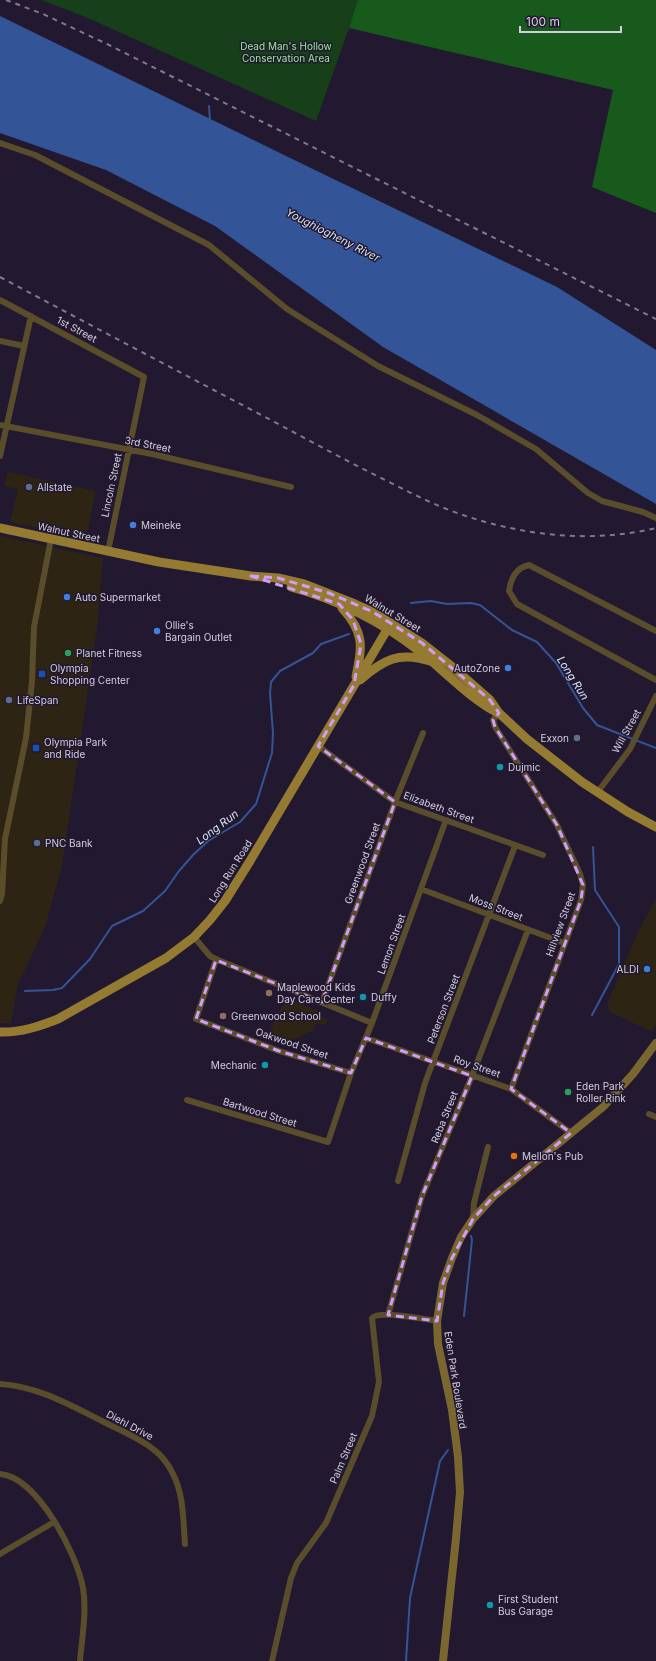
<svg xmlns="http://www.w3.org/2000/svg" width="656" height="1661" font-family="Inter,sans-serif">
<style>
.commercial{fill:#2d2414}
.green{fill:#173f19}
.forest{fill:#175a1c}
.water{fill:#335496}
.lines{fill:none;stroke-linecap:round;stroke-linejoin:round}
.stream{stroke:#335496;stroke-width:2}
.street{stroke:#594d2c;stroke-width:6}
.secondary{stroke:#7a6730;stroke-width:8}
.primary{stroke:#947b31;stroke-width:9}
.rail{stroke:#817a8e;stroke-width:2;stroke-dasharray:5 5;stroke-linecap:butt}
.marked{fill:none;stroke:#d39cfc;stroke-width:3;stroke-dasharray:8 5;stroke-linejoin:round}
.service-dot{fill:#5c6f8a;stroke:#221931;stroke-width:1.5}
.shop-dot{fill:#3f7fe0;stroke:#221931;stroke-width:1.5}
.leisure-dot{fill:#2e9e5b;stroke:#221931;stroke-width:1.5}
.transit-dot{fill:#1a4fb4;stroke:#221931;stroke-width:1.5}
.culture-dot{fill:#0f9aa8;stroke:#221931;stroke-width:1.5}
.education-dot{fill:#8d6e63;stroke:#221931;stroke-width:1.5}
.food-dot{fill:#e8710a;stroke:#221931;stroke-width:1.5}
.labels{text-anchor:middle;dominant-baseline:central;stroke-width:3;stroke-linejoin:round;paint-order:stroke}
.park-label{font-size:10px;fill:#95ec95;stroke:#221931}
.street-label{font-size:10px;fill:#d3cedf;stroke:#221931}
.poi-label{font-size:10px;fill:#d3cedf;stroke:#221931;text-anchor:start}
.water-label{font-size:11px;font-style:italic;fill:#d9e4f7;stroke:#221931}
</style>
<rect width="100%" height="100%" fill="#221931"/>
<path class="commercial" d="M8 472 96 491 86 538 10 522 18 489 4 486Z
M0 536 103 558 97 627 62 866 45 927 17 987 11 1023H0Z
M656 899V1025L652 1032 610 1012 607 1004 638 932Z
M286 999 322 1012 320 1016 328 1020 325 1025 317 1023 311 1032 306 1033 301 1037 284 1043 267 1037Z"/>
<path class="green" d="M41 0H359L316 121 88 18Z"/>
<path class="forest" d="M358 0H656V213L592 187 613 90 349 28Z"/>
<path class="water" d="M0 16 286 156 557 287 656 350V504L383 347 215 226 106 170 0 133Z"/>
<g class="lines">
<path class="stream" d="M209 106 210 121
M411 603 431 601 447 604 471 603 480 605 512 630 537 642 556 663 583 708 597 725 656 748
M25 991 53 990 62 988 90 959 112 926 143 911 165 891 179 871 193 855 208 841 240 822 256 804 272 753 273 733 270 693 271 682 280 671 313 653 321 644 349 634
M592 1015 619 964V927L595 890 593 847
M464 1316 472 1240 471 1236
M406 1661 410 1598 440 1461 448 1450"/>
<path class="street" d="M0 143 35 155 209 245 287 309 378 366 477 415 536 449 588 493 602 501 643 512 656 518
M0 300 144 377 108 551
M0 341 24 346
M0 425 152 454 291 487
M0 456 31 316
M656 631 529 565C515 568 511 579 509 591L517 604 656 680
M499 713 493 720 495 727 557 825 580 874 583 885 581 900 511 1089
M318 746 395 802 543 855
M597 793 630 749 656 696
M421 889 564 943
M0 901 2 894 5 839 26 738 32 681 34 627 51 539
M194 937 210 956 218 960 372 1023
M216 960 196 1019 279 1051 351 1073
M322 1002 395 802 423 733
M366 1038 511 1089 571 1133
M187 1100 328 1142 351 1073 372 1023 446 820
M649 1114 656 1117
M398 1181 425 1083 515 846
M473 1219 474 1203 488 1147
M388 1315 422 1196 472 1076 528 930
M0 1384C37 1386 70 1405 102 1421 119 1430 138 1437 153 1449 161 1455 168 1464 172 1472 184 1494 183 1519 185 1544
M0 1474C38 1477 77 1555 83 1588 87 1611 82 1637 80 1661
M0 1554 54 1522
M272 1661 291 1578 297 1563 326 1523 372 1416 379 1382 372 1318C379 1310 425 1319 437 1321"/>
<path class="secondary" d="M443 1661 456 1538 460 1492 458 1457 452 1410 438 1344 437 1321 443 1283 452 1258 461 1237 473 1219 494 1196 603 1107 633 1074 656 1043"/>
<path class="primary" d="M0 528 159 562 251 576 278 578 304 584 355 604 373 612 422 643 450 665 490 700 499 713 527 739 582 782 628 812 656 827
M291 587C336 599 383 622 419 651 445 671 469 698 498 713
M342 608C365 633 362 646 356 677
M360 680C383 660 399 651 430 661
M0 1032C20 1033 40 1026 58 1019L166 958 194 937 210 920 225 901 250 861 391 623"/>
<path class="rail" d="M6 0 43 14 107 44 656 319
M0 277C83 321 166 365 248 408 292 431 335 455 379 477 401 488 422 499 444 508 509 534 587 545 656 528"/>
</g>
<path class="marked" d="M251 576 278 578 329 593 373 612 422 643 490 700 499 713 493 720 495 727 557 825 583 885 581 900 511 1089 571 1133 494 1196 473 1219 452 1258 443 1283 437 1321 388 1315 422 1196 472 1076 366 1038 351 1073 279 1051 196 1019 216 960 322 1002 395 802 318 746 354 685 361 644 353 620 339 604Z"/>
<g class="service-dot">
<circle cx="29" cy="487" r="4"/>
<circle cx="9" cy="700" r="4"/>
<circle cx="577" cy="738" r="4"/>
<circle cx="37" cy="843" r="4"/>
</g>
<g class="shop-dot">
<circle cx="133" cy="525" r="4"/>
<circle cx="67" cy="597" r="4"/>
<circle cx="157" cy="631" r="4"/>
<circle cx="508" cy="668" r="4"/>
<circle cx="647" cy="969" r="4"/>
</g>
<g class="leisure-dot">
<circle cx="68" cy="653" r="4"/>
<circle cx="568" cy="1092" r="4"/>
</g>
<g class="transit-dot">
<rect x="38" y="670" width="8" height="8" rx="2"/>
<rect x="32" y="744" width="8" height="8" rx="2"/>
</g>
<g class="culture-dot">
<circle cx="500" cy="767" r="4"/>
<circle cx="363" cy="997" r="4"/>
<circle cx="265" cy="1065" r="4"/>
<circle cx="490" cy="1605" r="4"/>
</g>
<g class="education-dot">
<circle cx="269" cy="993" r="4"/>
<circle cx="223" cy="1016" r="4"/>
</g>
<circle class="food-dot" cx="514" cy="1156" r="4"/>
<g class="labels">
<g class="park-label">
<text x="286" y="46">Dead Man's Hollow<tspan x="286" dy="12">Conservation Area</tspan></text>
</g>
<g class="street-label">
<text transform="translate(77 329) rotate(28)">1st Street</text>
<text transform="translate(148 444) rotate(11)">3rd Street</text>
<text transform="translate(111 485) rotate(-78)">Lincoln Street</text>
<text transform="translate(69 532) rotate(12)">Walnut Street</text>
<text transform="translate(393 613) rotate(31)">Walnut Street</text>
<text transform="translate(626 731) rotate(-61)">Will Street</text>
<text transform="translate(439 807) rotate(20)">Elizabeth Street</text>
<text transform="translate(362 863) rotate(-70)">Greenwood Street</text>
<text transform="translate(230 871) rotate(-58)">Long Run Road</text>
<text transform="translate(496 907) rotate(21)">Moss Street</text>
<text transform="translate(560 924) rotate(-70)">Hillview Street</text>
<text transform="translate(391 944) rotate(-70)">Lemon Street</text>
<text transform="translate(443 1009) rotate(-69)">Peterson Street</text>
<text transform="translate(292 1043) rotate(19)">Oakwood Street</text>
<text transform="translate(477 1066) rotate(19)">Roy Street</text>
<text transform="translate(260 1112) rotate(17)">Bartwood Street</text>
<text transform="translate(444 1117) rotate(-68)">Reba Street</text>
<text transform="translate(456 1380) rotate(81)">Eden Park Boulevard</text>
<text transform="translate(130 1425) rotate(28)">Diehl Drive</text>
<text transform="translate(343 1458) rotate(-67)">Palm Street</text>
</g>
<g class="poi-label">
<text x="37" y="487">Allstate</text>
<text x="141" y="525">Meineke</text>
<text x="75" y="597">Auto Supermarket</text>
<text x="165" y="625">Ollie's<tspan x="165" dy="12">Bargain Outlet</tspan></text>
<text x="76" y="653">Planet Fitness</text>
<text x="50" y="668">Olympia<tspan x="50" dy="12">Shopping Center</tspan></text>
<text x="500" y="668" text-anchor="end">AutoZone</text>
<text x="17" y="700">LifeSpan</text>
<text x="569" y="738" text-anchor="end">Exxon</text>
<text x="44" y="742">Olympia Park<tspan x="44" dy="12">and Ride</tspan></text>
<text x="508" y="767">Dujmic</text>
<text x="45" y="843">PNC Bank</text>
<text x="639" y="969" text-anchor="end">ALDI</text>
<text x="277" y="987">Maplewood Kids<tspan x="277" dy="12">Day Care Center</tspan></text>
<text x="371" y="997">Duffy</text>
<text x="231" y="1016">Greenwood School</text>
<text x="257" y="1065" text-anchor="end">Mechanic</text>
<text x="576" y="1086">Eden Park<tspan x="576" dy="12">Roller Rink</tspan></text>
<text x="522" y="1156">Mellon's Pub</text>
<text x="498" y="1599">First Student<tspan x="498" dy="12">Bus Garage</tspan></text>
</g>
<g class="water-label">
<text transform="translate(333 235) rotate(27)">Youghiogheny River</text>
<text transform="translate(573 678) rotate(58)">Long Run</text>
<text transform="translate(217 827) rotate(-37)">Long Run</text>
</g>
</g>
<path d="M520 26v6h101v-6" fill="none" stroke="#d3cedf" stroke-width="2"/>
<text x="526" y="26" font-size="12" fill="#d3cedf" stroke="#221931" stroke-width="3" paint-order="stroke">100 m</text>
</svg>
